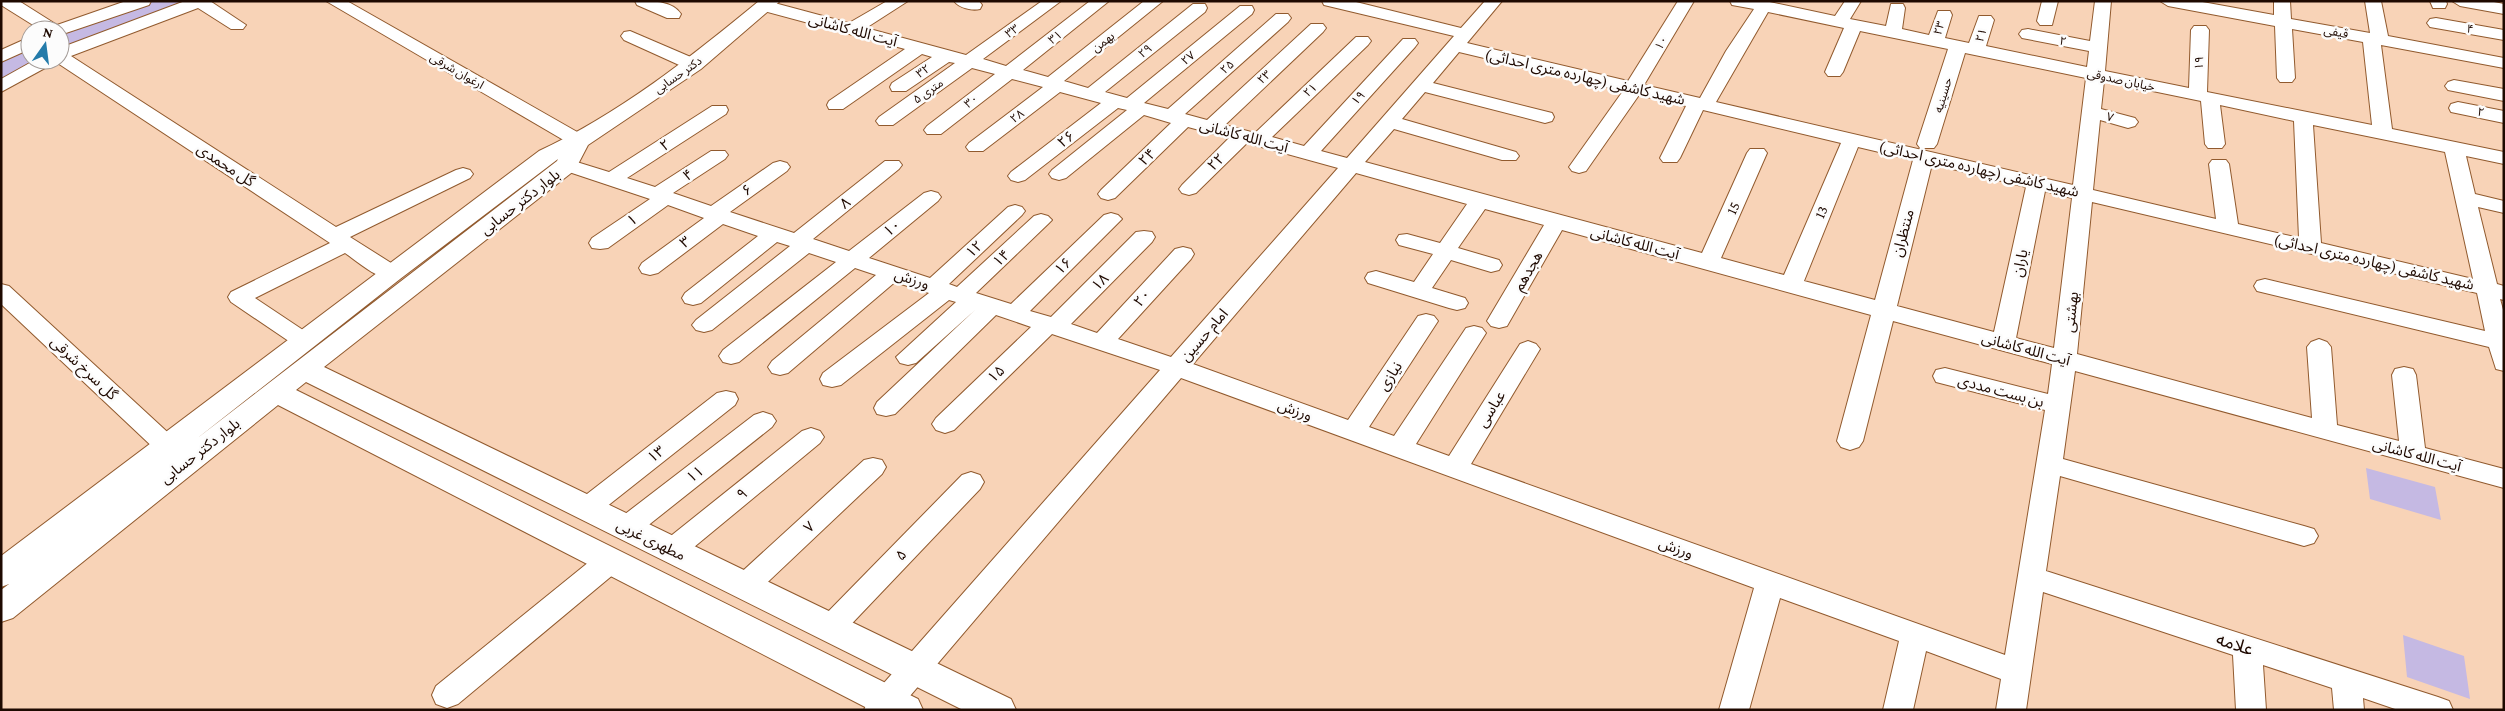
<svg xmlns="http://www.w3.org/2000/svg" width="2505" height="711" font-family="'Crimson Pro','Noto Sans Arabic',serif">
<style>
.green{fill:#c5b9e3}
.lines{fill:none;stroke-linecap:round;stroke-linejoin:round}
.minor-casing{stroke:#915a2e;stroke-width:2}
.major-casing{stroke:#915a2e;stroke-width:2}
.minor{fill:#fff;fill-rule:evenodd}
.major{fill:#fff;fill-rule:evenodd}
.labels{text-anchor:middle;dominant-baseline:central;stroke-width:5;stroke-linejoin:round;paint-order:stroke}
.far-street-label{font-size:12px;fill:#1e0900;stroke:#fcfcfc}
.street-label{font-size:15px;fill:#1e0900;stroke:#fcfcfc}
.near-street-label{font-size:18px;fill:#1e0900;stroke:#fcfcfc}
</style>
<rect width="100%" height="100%" fill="#f8d3b7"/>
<path class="green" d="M152 1H194L60 50V33Z
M30 46V60H40L1 81V61Z
M2366 468 2435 487 2441 520 2370 499Z
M2403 635 2464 656 2470 699 2407 677Z"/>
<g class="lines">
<defs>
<path id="minor" d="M1 1H19L57 25 126 1H151L149 5 60 35V30H41L1 5Z
M185 1H210L246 25 243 29H231L198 8 71 56 336 227 456 170 463 168 470 170 473 174 470 178 350 237 399 268 402 273 399 278C380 283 360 263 345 253L255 298 312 336 316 341 312 346 304 349 296 346 231 302 228 297 231 292 330 243 56 62 1 92V79L35 60H60V48Z
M326 1H347L586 137 589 141 586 145H572Z
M635 1C649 1 672 0 681 14L679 18H667L637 5Z
M767 1 849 23 887 1H908L866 28 966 55 1042 1H1061L983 59 1006 66 1090 1H1109L1023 70 1048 77 1144 1H1163L1064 81 1088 88 1193 4H1205L1207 8 1205 12 1105 92 1127 98 1240 6H1252L1254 10 1252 14 1144 103 1168 109 1276 14H1288L1291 18 1288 22 1185 114 1207 120 1311 24H1323L1326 28 1323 32 1225 125 1255 133 1356 37H1368L1371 41 1368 45 1272 137 1304 146 1403 39H1415L1418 43 1415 47 1321 151 1347 158 1454 36 1324 5 1322 1H1352L1461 28 1485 1H1502L1467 43 1628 81 1678 1H1694L1644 85 1700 98 1726 51 1754 9 1732 5 1730 1H1765L1835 16 1845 1H1861L1850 19 1886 26 1891 4H1903L1905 8 1902 29 1929 35 1938 11H1950L1952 15 1945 38 1969 43 1979 16H1991L1994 20 1986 46 2087 67 2089 51 2022 38 2019 34 2022 30 2028 29 2090 41 2095 1H2111L2105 71 2189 88 2191 30 2194 26H2206L2209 30 2207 92 2372 125 2363 42 2292 29 2295 78 2292 82H2280L2277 78 2275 26 2168 6 2160 1H2197L2274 15V1H2290L2291 19 2370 33 2365 1H2381L2388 36 2504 58V68L2381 45 2392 129 2504 152V164L2466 156 2475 194 2504 201V213L2478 207 2497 284 2504 286V300L2500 299 2504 313V371L2496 369 2489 347 2257 291 2254 286 2257 281 2265 279 2485 331 2477 293 2092 202 2077 354 2312 418 2307 347 2311 342 2319 339 2327 342 2331 347 2337 425 2399 441 2392 375 2395 369 2404 367 2413 369 2416 375 2425 448 2504 469V488L2075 371 2063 459 2304 526 2314 529 2318 536 2314 543 2304 546 2060 476 2046 571 2438 697 2449 701 2453 710H2398L2363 698 2364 710H2334L2332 688 2263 665 2266 710H2236L2233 655 2043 592 2026 710H1996L2001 679 1926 651 1913 710H1883L1899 641 1780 598 1749 710H1719L1754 588 1181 378 898 710H864L868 701 1160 370 1052 334 954 430 945 433 936 430 932 424 936 418 1031 327 996 315 895 414 886 416 877 414 874 408 877 402 975 310 916 363 908 365 900 363 896 357 956 302 949 300 841 385 832 387 823 385 820 379 823 373 929 293 895 282 788 373 780 375 772 373 768 367 772 361 876 275 855 268 739 362 731 364 723 362 719 356 723 350 836 262 809 253 712 330 704 332 696 330 692 325 696 320 790 246 777 242 701 303 693 305 685 303 682 298 685 293 758 236 723 224 658 273 650 275 642 273 639 268 642 263 704 218 668 205 608 248 600 249 592 248 589 243 592 238 650 199 560 169 557 165 560 161 567 159 609 172 712 106H726L728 110 726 114 627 178 655 187 711 151H725L728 155 725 159 673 193 711 206 773 163 780 161 787 163 790 167 787 171 730 212 794 233 885 161H899L902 165 899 169 813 239 849 251 924 193 931 191 938 193 941 197 938 201 869 258 930 278 1008 207 1015 205 1022 207 1025 211 1022 215 949 284 957 287 1034 216 1041 214 1048 216 1052 220 1048 224 976 293 1011 304 1104 215 1111 213 1118 215 1122 219 1030 311 1051 317 1136 232 1144 231 1152 232 1155 237 1152 242 1071 324 1097 333 1175 249 1183 247 1191 249 1194 254 1191 259 1118 339 1171 357 1338 168 1247 143 1196 193 1189 195 1182 193 1179 189 1182 185 1229 138 1188 127 1115 198 1108 200 1101 198 1098 194 1101 190 1171 123 1144 115 1066 178 1059 180 1052 178 1049 174 1052 170 1127 110 1118 108 1025 180 1018 182 1011 180 1008 176 1011 172 1101 103 1060 92 983 151H969L966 147 969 143 1043 87 1012 79 941 134H927L924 130 927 126 995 74 972 68 893 125H879L876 121 879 117 955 63 949 62 906 91H892L890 87 892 83 932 57 922 54 843 109H829L827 105 829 101 905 49 760 10 758 6 760 2ZM1768 12 1844 28 1825 72 1828 76H1840L1843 72 1860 31 1948 49 1917 144 1920 148H1934L1937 144 1965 53 2086 78 2073 185 1716 102ZM1459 52 1623 91 1569 167 1572 171 1579 173 1586 171 1639 95 1686 106 1660 158 1663 162H1677L1680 158 1703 110 1841 143 1784 275 1721 258 1767 153 1764 149H1750L1747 153 1702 253 1365 162 1394 129 1502 160H1516L1519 156 1516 152 1402 119 1425 92 1545 123 1552 121 1554 117 1552 113 1433 83ZM2104 81 2201 101 2205 144 2208 148H2222L2225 144 2220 105 2294 121 2299 238 2238 224 2229 164 2226 160H2212L2209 164 2216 219 2093 190 2100 120 2128 128 2135 126 2138 122 2135 118 2101 109ZM2313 125 2445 152 2473 279 2321 243ZM1858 147 1913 160 1875 300 1804 281ZM1932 164 2026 187 1994 332 1897 306ZM1356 173 1467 204 1440 243 1407 234 1399 235 1396 240 1399 245 1433 254 1414 282 1376 271 1368 273 1365 278 1368 283 1449 308 1457 310 1465 308 1468 303 1465 298 1432 288 1451 260 1491 272 1499 270 1502 265 1499 260 1458 248 1485 209 1544 225 1487 321 1491 326 1499 328 1507 326 1562 230 1871 315 1837 441 1841 447 1850 450 1859 447 1863 441 1893 321 2052 364 2048 394 1945 368 1936 370 1933 376 1936 382 2045 410 2005 655 1471 464 1540 349 1536 344 1528 341 1520 344 1449 456 1416 444 1486 333 1482 328 1474 326 1466 328 1394 436 1369 427 1438 321 1434 316 1426 314 1418 316 1348 420 1193 364ZM2045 191 2072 198 2054 348 2016 338Z
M954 1H979L982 5 980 9C972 11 959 8 954 1Z
M2042 1H2058L2052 25H2040L2037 21Z
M2430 1H2446L2447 4 2445 8H2433Z
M2452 1H2489L2504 4V14L2460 6Z
M2436 18 2504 30V40L2430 27 2427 23 2430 19Z
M630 31 700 61 703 65 700 69H688L624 40 621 36 624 32Z
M30 37V49L1 62V50Z
M2454 80 2504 89V101L2448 90 2445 86 2448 82Z
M2458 102 2504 111V123L2451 112 2449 108 2451 104Z
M1 284 9 286 176 440 180 446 176 452 167 455 158 452 1 304Z
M726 391 735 393 738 399 735 405 596 515 587 518 578 515 574 508 578 501 717 393Z
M763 412 772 415 776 421 772 427 636 535 626 538 616 535 612 528 616 521 754 415Z
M811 428 820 431 824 437 820 443 682 557 672 561 662 557 658 550 662 543 802 431Z
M873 458 882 460 886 467 882 474 755 594 745 597 735 594 731 586 735 578 864 460Z
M971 472 980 475 984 482 980 489 840 636 830 640 820 636 815 628 820 620 962 475Z
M610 550 620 553 624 561 620 569 458 704 447 708 436 704 432 695 436 686 600 553Z"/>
<path id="major" d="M759 1H780L701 69 588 145 575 170 324 367 1011 699 1016 710H963L306 382 296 390 918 699 923 710H871L278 405 13 618 1 622V590L9 584 1 587V556L539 151C619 114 691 57 759 1ZM558 159 557 161 195 440 400 279Z"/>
</defs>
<use href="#minor" class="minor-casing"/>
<use href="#major" class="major-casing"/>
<use href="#minor" class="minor"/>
<use href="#major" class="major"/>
</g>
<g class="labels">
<g class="far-street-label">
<text transform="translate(1939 28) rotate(-72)">۲۳</text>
<text transform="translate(2470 29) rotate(10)">۴</text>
<text transform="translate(1012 31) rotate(-36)">۳۳</text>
<text transform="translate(2336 32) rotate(10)">قیفی</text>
<text transform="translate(1981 35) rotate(-73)">۲۱</text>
<text transform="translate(1055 37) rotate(-38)">۳۱</text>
<text transform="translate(2063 41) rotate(12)">۲</text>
<text transform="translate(1103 42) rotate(-38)">بهمن</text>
<text transform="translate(1661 43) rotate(-59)">۱۰</text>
<text transform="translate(1145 51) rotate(-39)">۲۹</text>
<text transform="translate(1188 58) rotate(-40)">۲۷</text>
<text transform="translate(2199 63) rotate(-88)">۱۹</text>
<text transform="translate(1227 67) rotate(-42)">۲۵</text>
<text transform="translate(457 71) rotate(30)">ارغوان شرقی</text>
<text transform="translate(923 71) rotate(-34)">۳۲</text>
<text transform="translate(678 75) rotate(-35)">دکتر حسابی</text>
<text transform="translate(1264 77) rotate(-43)">۲۳</text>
<text transform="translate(2121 80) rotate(12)">خیابان صدوقی</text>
<text transform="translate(1310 90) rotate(-43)">۲۱</text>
<text transform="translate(928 91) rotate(-35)">۵ متری</text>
<text transform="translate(1943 95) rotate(-73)">حسینیه</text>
<text transform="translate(1358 98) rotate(-47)">۱۹</text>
<text transform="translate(971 101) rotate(-38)">۳۰</text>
<text transform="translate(2481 112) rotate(11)">۲</text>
<text transform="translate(1017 116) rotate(-38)">۲۸</text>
<text transform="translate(2110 117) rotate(15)">۷</text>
</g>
<g class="street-label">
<text transform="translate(853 30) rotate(15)">آیت الله کاشانی</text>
<text transform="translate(1585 77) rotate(13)">شهید کاشفی (چهارده متری احداثی)</text>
<text transform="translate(1244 136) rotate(15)">آیت الله کاشانی</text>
<text transform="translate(1066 139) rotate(-38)">۲۶</text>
<text transform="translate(665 145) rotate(-33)">۲</text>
<text transform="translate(1147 157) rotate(-44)">۲۴</text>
<text transform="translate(1216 162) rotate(-44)">۲۲</text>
<text transform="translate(226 165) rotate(33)">گل محمدی</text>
<text transform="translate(1979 169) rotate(13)">شهید کاشفی (چهارده متری احداثی)</text>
<text transform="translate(688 175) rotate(-33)">۴</text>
<text transform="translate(747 190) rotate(-35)">۶</text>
<text transform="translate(520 202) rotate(-38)">بلوار دکتر حسابی</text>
<text transform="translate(845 203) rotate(-39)">۸</text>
<text transform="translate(1733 208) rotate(-66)">15</text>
<text transform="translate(1821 212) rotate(-67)">13</text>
<text transform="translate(632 220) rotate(-35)">۱</text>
<text transform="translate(892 228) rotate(-38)">۱۰</text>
<text transform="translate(1903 233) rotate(-75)">منتظران</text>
<text transform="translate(685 242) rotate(-37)">۳</text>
<text transform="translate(1635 243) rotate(15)">آیت الله کاشانی</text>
<text transform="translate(974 249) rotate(-43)">۱۲</text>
<text transform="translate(1001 258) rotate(-43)">۱۴</text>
<text transform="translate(2374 262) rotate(13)">شهید کاشفی (چهارده متری احداثی)</text>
<text transform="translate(2020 263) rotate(-78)">یاران</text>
<text transform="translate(1063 266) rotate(-44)">۱۶</text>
<text transform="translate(1528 271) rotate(-60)">هجدهم</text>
<text transform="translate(912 279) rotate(18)">ورزش</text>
<text transform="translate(1100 282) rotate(-45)">۱۸</text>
<text transform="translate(1142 298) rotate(-48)">۲۰</text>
<text transform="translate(2071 312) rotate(-84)">بهشتی</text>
<text transform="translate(1204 335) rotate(-49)">امام حسین</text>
<text transform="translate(2026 349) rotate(15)">آیت الله کاشانی</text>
<text transform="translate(84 368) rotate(43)">گل سرخ شرقی</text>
<text transform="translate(996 374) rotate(-44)">۱۵</text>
<text transform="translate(1390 376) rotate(-57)">نیازی</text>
<text transform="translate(2001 391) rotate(15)">بن بست مددی</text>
<text transform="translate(1491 409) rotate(-58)">عباسی</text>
<text transform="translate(1295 410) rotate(20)">ورزش</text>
<text transform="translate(200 451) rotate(-38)">بلوار دکتر حسابی</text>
<text transform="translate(656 454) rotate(-38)">۱۳</text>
<text transform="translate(2417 455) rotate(15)">آیت الله کاشانی</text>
<text transform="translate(695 474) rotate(-38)">۱۱</text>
<text transform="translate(742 494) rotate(-39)">۹</text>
<text transform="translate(809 527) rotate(-43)">۷</text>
<text transform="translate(651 540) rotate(26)">مطهری غربی</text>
<text transform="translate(1676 548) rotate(20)">ورزش</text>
<text transform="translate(901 555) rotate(-46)">۵</text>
</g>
<g class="near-street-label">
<text transform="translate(2235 644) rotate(18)">علامه</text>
</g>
</g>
<rect width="2505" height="711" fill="none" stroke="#1e0900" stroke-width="5"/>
<g transform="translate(45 45) rotate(14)"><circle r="24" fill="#fcfcfc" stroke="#a39b97"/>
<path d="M0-4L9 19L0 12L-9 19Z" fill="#247baa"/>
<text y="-8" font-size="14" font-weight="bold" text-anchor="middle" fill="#1e0900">N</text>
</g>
</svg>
